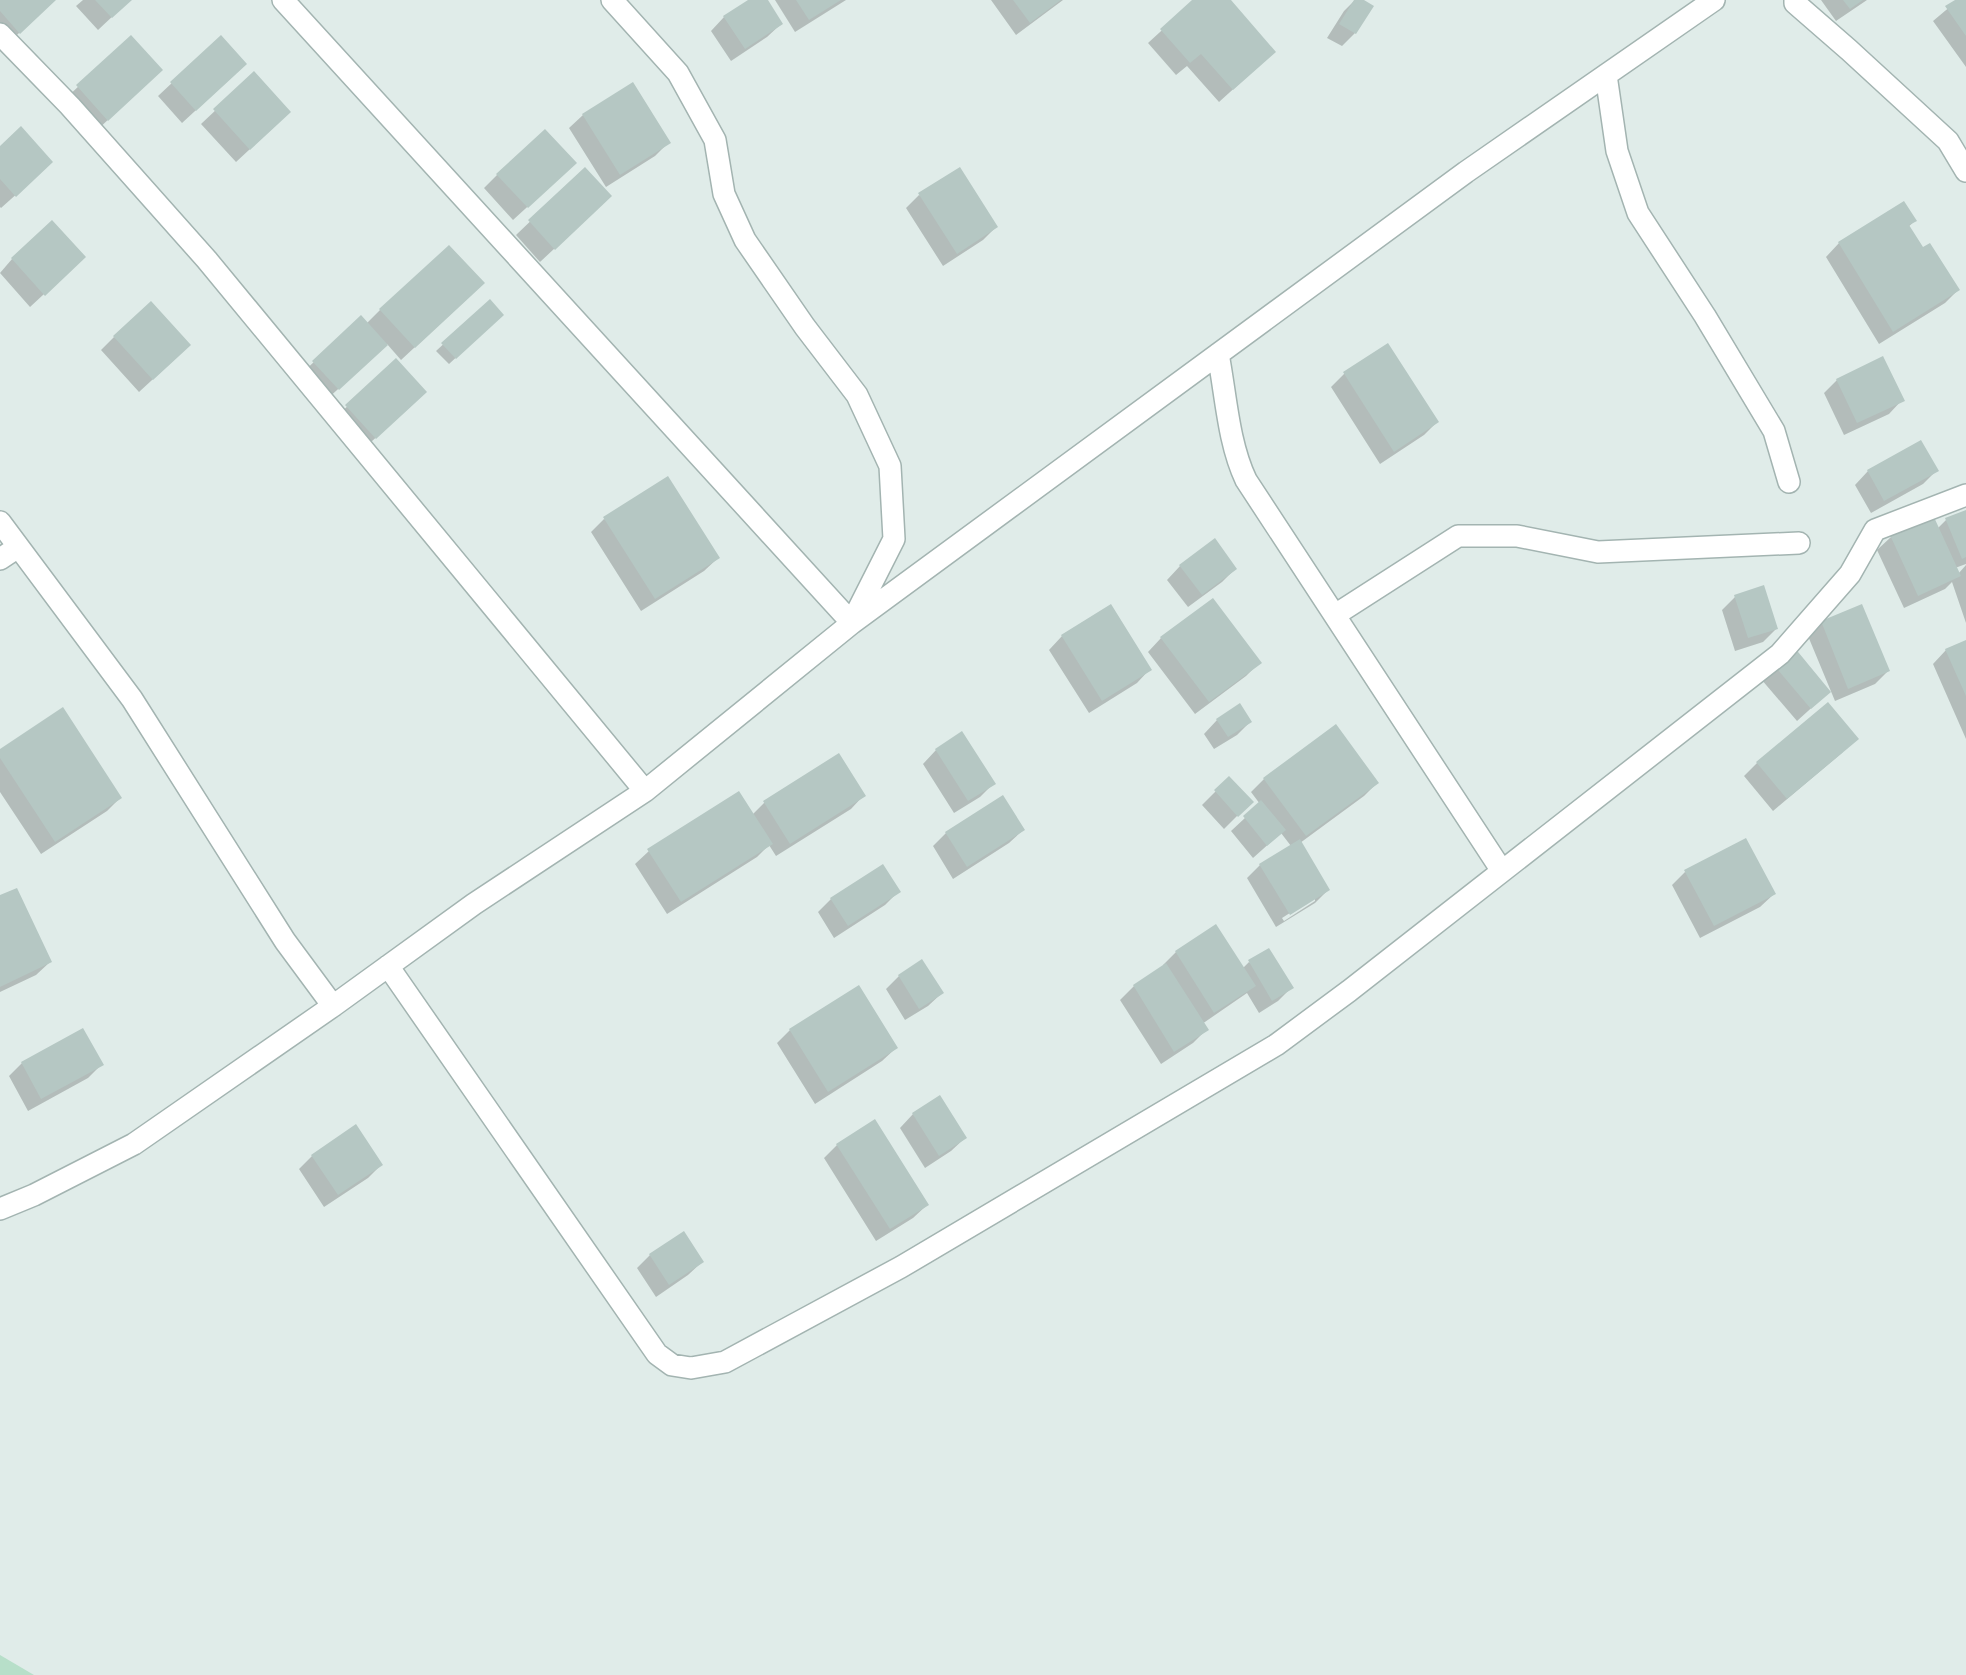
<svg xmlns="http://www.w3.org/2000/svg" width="1966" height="1675" font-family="Commissioner,sans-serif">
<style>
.green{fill:#b7dfc9}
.shadow{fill:#0003;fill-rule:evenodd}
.building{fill:#b5c7c3}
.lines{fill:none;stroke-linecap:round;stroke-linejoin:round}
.minor-casing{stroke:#a3b4b1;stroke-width:24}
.minor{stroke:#fff;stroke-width:21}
</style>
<rect width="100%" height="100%" fill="#e0ece9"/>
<path class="green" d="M0 1655 34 1675H0Z"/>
<path class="shadow" d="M0 0H55L6 45 0 39Z
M83 0H130L98 30 76 6Z
M751 0H766L781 24 767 37 731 61 711 31 724 17Z
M775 0H846L795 32Z
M991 0H1063L1016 35Z
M1195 0H1228L1260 65 1219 102 1187 66 1176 75 1148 43Z
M1355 0H1360L1355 33 1342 46 1327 38 1344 11Z
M1821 0H1867L1836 21Z
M1958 0H1966V67L1933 21Z
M131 37 147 83 94 133 64 100Z
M221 37 232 77 182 123 158 96Z
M254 74 276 125 236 162 201 124Z
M632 84 669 142 655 156 606 187 569 128 583 115Z
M0 148 38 175 1 208 0 207Z
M585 169 597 209 540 262 516 235Z
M497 175 561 176 513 220 484 188Z
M919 195 996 227 983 240 943 266 906 208Z
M1915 221 1908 227 1922 250 1958 290 1945 303 1879 344 1826 257 1839 243Z
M12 259 70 270 30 307 0 273Z
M469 297 401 360 387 344 324 402 300 375 361 318 366 324 380 310Z
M490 301 502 315 449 364 436 351Z
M114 337 176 358 139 392 101 350Z
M1387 345 1437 422 1424 435 1380 464 1331 387 1344 374Z
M396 360 412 405 361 451 333 420Z
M1837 380 1902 400 1889 414 1844 435 1824 393Z
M1868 471H1936L1923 484 1871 513 1855 485Z
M1966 512V564L1955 568 1958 574 1966 565V623L1952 582 1945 589 1904 608 1877 550 1891 537 1937 529 1946 520Z
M604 519 718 558 704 571 641 611 591 532Z
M1214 541 1235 569 1222 582 1188 607 1167 580 1180 566Z
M1735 597 1776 629 1763 642 1735 651 1722 610Z
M1861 606 1888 671 1875 684 1835 701 1808 636 1822 623Z
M1062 636 1150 669 1137 683 1089 713 1049 650Z
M1161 638 1259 663 1246 676 1195 714 1148 652Z
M1966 642V739L1933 664 1946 650Z
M1794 649 1829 692 1797 721 1761 679Z
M1217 720 1250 722 1237 735 1214 749 1204 734Z
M936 750 993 784 980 797 954 813 923 764Z
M0 751 120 798 107 811 41 854 0 792Z
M1843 752 1773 811 1744 776 1757 763Z
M839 755 864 795 851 809 776 856 769 845 757 857 667 914 635 864 649 851 752 815 764 803Z
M1229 778 1251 802 1224 829 1202 805Z
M1264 779 1377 783 1364 796 1300 843 1328 890 1315 903 1276 927 1247 878 1260 865 1291 846 1281 833 1253 858 1231 831 1260 804 1251 792ZM1315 897V901L1284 921 1282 918Z
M1023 830 1009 843 953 879 933 846 946 833Z
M1685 872 1774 894 1760 907 1700 938 1672 885Z
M898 892 885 905 834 938 818 912 831 899Z
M0 897 50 962 36 975 0 992Z
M1176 952 1242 969 1249 962 1291 988 1278 1001 1259 1013 1247 993 1202 1024 1206 1030 1193 1043 1161 1064 1120 1000 1134 986 1164 967 1163 965Z
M899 976 942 993 928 1006 905 1020 886 989Z
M790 1030 896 1048 882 1061 815 1104 777 1043Z
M22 1063 102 1064 88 1078 28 1111 9 1076Z
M913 1114 965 1138 951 1151 925 1168 900 1128Z
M837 1145 927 1205 913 1218 876 1241 824 1158Z
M312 1156 381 1165 368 1178 324 1207 299 1169Z
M650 1255 702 1262 688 1275 656 1297 637 1268Z"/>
<path class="building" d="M0 0H56L20 34 0 11Z
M95 0H132L112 18Z
M748 0H768L783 24 745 49 723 16Z
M796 0H841L809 20Z
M1013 0H1061L1030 23Z
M1192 0H1231L1276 52 1233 90 1201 54 1190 63 1160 29Z
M1354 0H1364L1374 6 1356 34 1339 24Z
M1843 0H1863L1850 9Z
M1955 0H1966V36L1945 6Z
M131 35 163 70 108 121 76 85Z
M221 35 247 64 196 111 170 82Z
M254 71 291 112 250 150 213 109Z
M633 82 671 143 620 175 582 114Z
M21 126 53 162 16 197 0 179V146Z
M545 129 577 163 528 208 496 174Z
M585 167 612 196 555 250 528 220Z
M960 167 998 227 957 254 918 193Z
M1904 201 1917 221 1909 225 1923 247 1930 243 1960 290 1893 332 1838 242Z
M52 220 86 257 45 296 11 258Z
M449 245 485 283 415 348 379 309Z
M490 299 504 315 456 359 441 343Z
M151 301 191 345 153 380 113 336Z
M361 315 388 345 339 390 312 361Z
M1388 343 1439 422 1394 452 1343 372Z
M1883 356 1905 401 1857 423 1836 379Z
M396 358 427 392 376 439 345 405Z
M1921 440 1939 471 1884 501 1867 470Z
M668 476 720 558 655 599 603 517Z
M1966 510V557L1962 559 1945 518Z
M1933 515 1961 576 1918 596 1890 535Z
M1215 538 1237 569 1202 595 1179 565Z
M1764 585 1778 629 1748 638 1734 595Z
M1213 598 1262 663 1209 702 1160 637Z
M1111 604 1152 670 1102 701 1061 635Z
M1862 604 1890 671 1848 689 1821 621Z
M1966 640V696L1945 649Z
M1794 647 1831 692 1811 709 1773 664Z
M1828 702 1859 739 1787 799 1756 762Z
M1240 703 1252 722 1228 737 1216 719Z
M63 707 122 798 55 842 0 758V749Z
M1336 724 1379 783 1306 836 1263 778Z
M962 731 996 784 968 801 935 749Z
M839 753 866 796 790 844 763 801Z
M1229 776 1254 802 1238 817 1214 790Z
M739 791 773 844 681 902 647 849Z
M1003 795 1025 830 967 867 945 832Z
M1261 800 1286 830 1267 846 1243 816Z
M1746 838 1776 894 1714 926 1684 870Z
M1300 839 1330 890 1290 915 1259 864Z
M883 864 901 892 848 926 830 898Z
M17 888 52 962 0 987V895Z
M1216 924 1256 986 1214 1013 1175 951Z
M1269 948 1294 988 1272 1001 1248 960Z
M922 959 944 993 919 1009 898 975Z
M1166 963 1209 1030 1174 1052 1133 985Z
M859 985 898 1048 828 1092 789 1029Z
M83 1028 104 1065 41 1099 21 1062Z
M940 1095 967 1138 939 1156 912 1113Z
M875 1119 929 1205 890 1229 836 1144Z
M356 1124 383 1165 338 1195 311 1155Z
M684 1231 704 1262 669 1285 649 1254Z"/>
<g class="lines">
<defs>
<path id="minor" d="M283 0 852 623
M612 0 678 73 715 140 724 194 745 240 805 327 857 395 890 466 894 539 854 618
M1795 0V3L1849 50 1948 141 1966 171
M0 34 70 106 207 260 645 791
M1606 75 1617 151 1638 213 1705 316 1774 431 1789 482
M1218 354C1226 395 1228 442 1246 480L1502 871
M0 522 132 699 285 941 333 1006
M0 559 18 547
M1335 615 1458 536H1517L1598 552 1799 543
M388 966 657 1354 672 1365 691 1368 725 1362 901 1267 1276 1045 1349 991 1780 654 1850 574 1875 530 1966 495
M0 1209 34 1195 134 1144 333 1006 474 904 645 791 852 623 1466 172 1714 0"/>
</defs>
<use href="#minor" class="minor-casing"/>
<use href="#minor" class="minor"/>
</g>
</svg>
